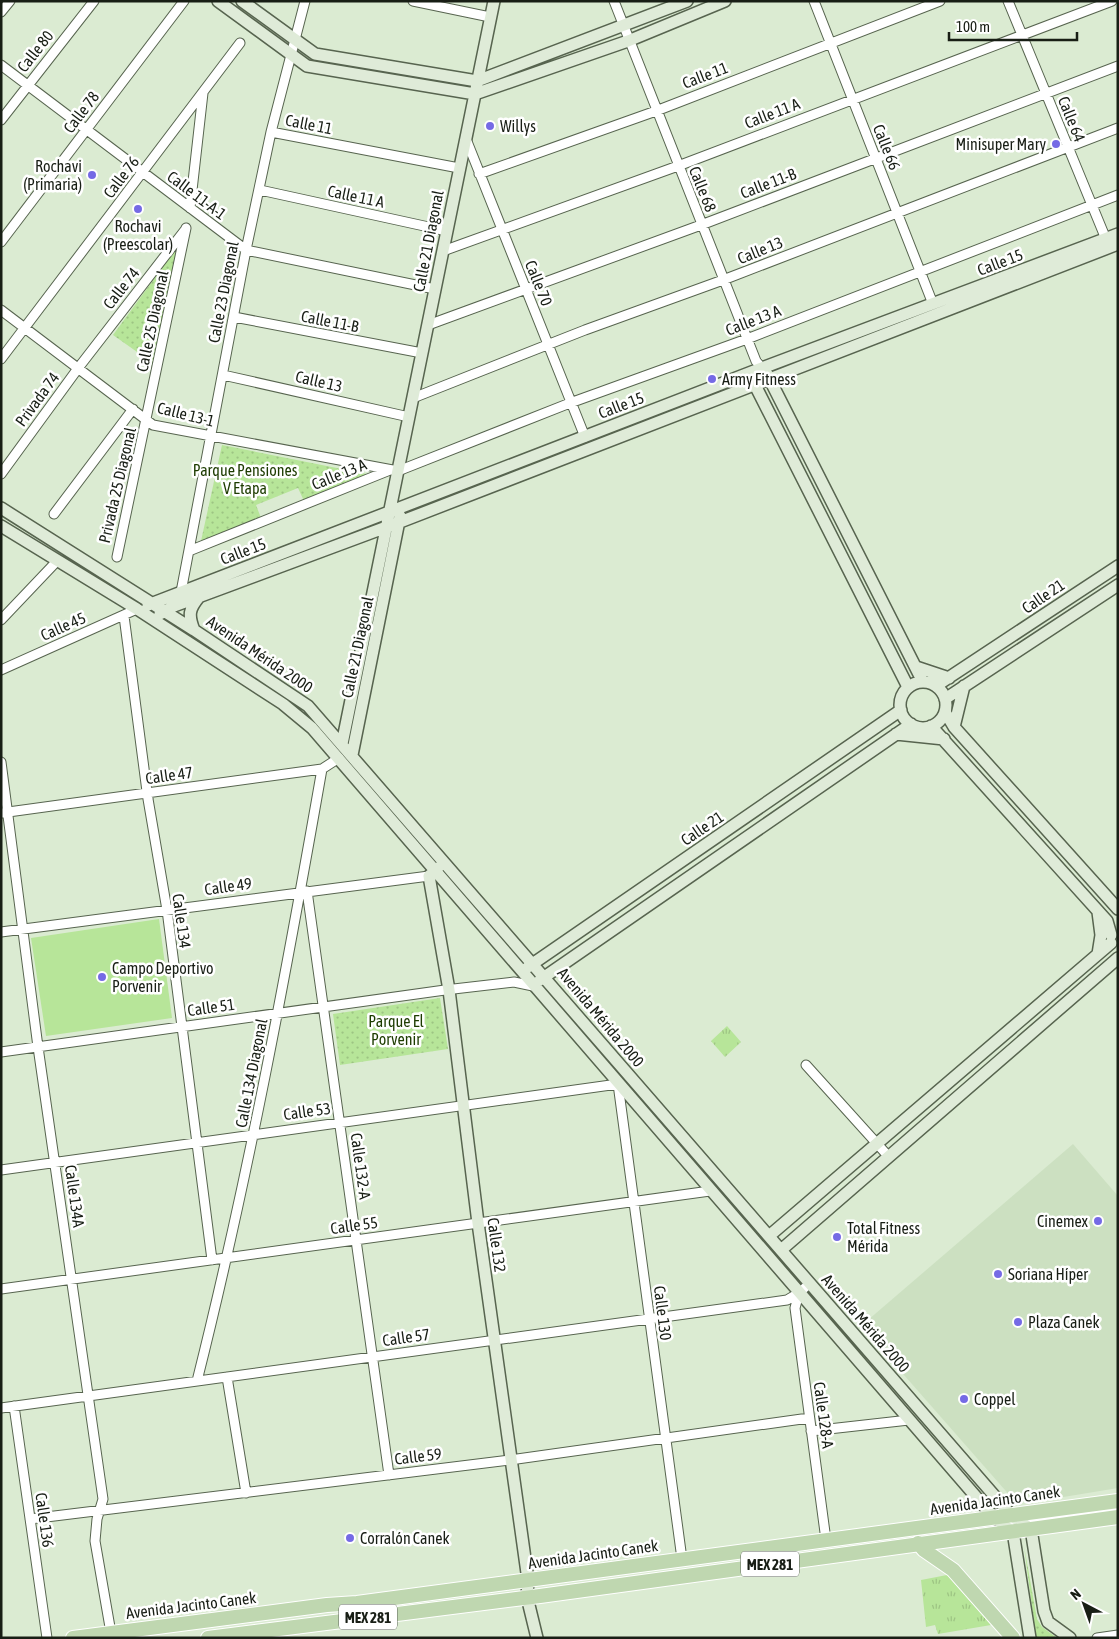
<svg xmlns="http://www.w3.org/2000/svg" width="1119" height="1639" font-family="'Asap Condensed',sans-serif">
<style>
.built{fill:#cce0c1}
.grass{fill:url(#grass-tufts)}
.park{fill:url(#park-dots)}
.garden{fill:#b7e599}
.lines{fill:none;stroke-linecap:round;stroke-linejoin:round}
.street-casing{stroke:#57644f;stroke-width:11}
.secondary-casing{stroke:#57644f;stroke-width:14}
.primary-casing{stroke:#fff;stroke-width:16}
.street{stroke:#fff;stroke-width:9}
.secondary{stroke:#dfebd8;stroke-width:11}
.primary{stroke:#bfd7b0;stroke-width:14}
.poi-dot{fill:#756ae5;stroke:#fff;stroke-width:2}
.labels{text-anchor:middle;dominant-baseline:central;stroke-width:5;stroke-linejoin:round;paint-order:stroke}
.shield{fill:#fff;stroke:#5d625b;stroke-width:1}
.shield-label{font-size:15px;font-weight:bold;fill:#181e15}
.street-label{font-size:16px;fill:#181e15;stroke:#fff}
.poi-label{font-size:16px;fill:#181e15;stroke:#fff;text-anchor:start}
.park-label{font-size:16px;fill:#1d3c00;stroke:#fff}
</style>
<defs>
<pattern id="grass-tufts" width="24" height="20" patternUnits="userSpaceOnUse" patternTransform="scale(1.25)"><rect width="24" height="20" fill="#b7e599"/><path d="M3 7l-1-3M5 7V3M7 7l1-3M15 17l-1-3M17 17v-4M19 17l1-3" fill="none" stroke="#9dc483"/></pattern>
<pattern id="park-dots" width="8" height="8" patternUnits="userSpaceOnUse" patternTransform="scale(1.25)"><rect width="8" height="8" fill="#b7e599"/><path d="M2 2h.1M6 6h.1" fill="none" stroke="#9dc483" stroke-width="1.8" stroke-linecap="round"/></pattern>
</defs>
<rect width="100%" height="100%" fill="#dbebd2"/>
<path class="built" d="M1073 1144 1118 1196V1488L1027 1503 1012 1498 861 1326Z"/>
<path class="grass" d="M727 1026 741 1042 725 1057 711 1041Z
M947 1575 991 1625 938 1634 935 1625 926 1627 921 1580Z"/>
<path class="park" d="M184 238 157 366 113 335Z
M222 445 372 475 304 501 298 488 256 505 261 518 201 541Z
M440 998 448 1049 340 1065 333 1014Z
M1024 1546 1037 1619 1042 1627 1057 1638H1036Z"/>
<path class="garden" d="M159 919 172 1018 46 1036 31 938Z"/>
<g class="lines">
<defs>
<path id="street" d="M413 1 490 17
M614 1 756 361 762 368
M814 1 933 304
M1008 1 1108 244
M1 12 10 1
M1 65 246 250 435 289
M1 120 94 1
M271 132 459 168
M466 139 585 437
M479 174 656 111 940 1
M260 190 447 231
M190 208 203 93
M1 242 184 1
M443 251 678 166 1112 1
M1 310 153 425 398 471 570 403 747 339 1118 195
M234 317 422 353
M428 325 701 225 1118 66
M1 359 240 43
M223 375 409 417
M413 398 585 330 723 280 1118 128
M1 474 79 367 185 230
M54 514 133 409
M189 551 390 470
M117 557 186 228
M181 592 246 250 271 132 305 1
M124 616 148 799 167 910 212 1260
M1 620 57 561
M1 670 137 609
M1 762 38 1047 103 1499 97 1519 95 1541 111 1633
M1 813 322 769 339 758
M307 891 389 1475
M1 932 429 876
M1 1052 445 990 514 982 533 986
M806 1065 889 1157
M618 1084 682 1559
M1 1170 618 1084
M1 1289 710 1191
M799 1293 795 1308 826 1540
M227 1377 246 1493
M197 1381C248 1178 286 974 322 769
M14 1406 47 1638
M1 1408 787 1300 799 1293 810 1283
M811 1431 909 1420
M30 1519 510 1460 809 1418
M1097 1638 1118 1635"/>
<path id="secondary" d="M218 1 307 66 475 94 628 41 725 1
M242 1 315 54 477 81 687 1
M767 374 923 682
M754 378 755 385 908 687
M1 508 194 630 308 706 1012 1516 1031 1529 1044 1611 1048 1622 1070 1638
M1 526 137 609 283 704 312 728 990 1513 1012 1532 1014 1538 1030 1638
M148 605 762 368 1118 234
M160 614 174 606 400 522 1118 244
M194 630C188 615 189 609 199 597
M916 667 949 678
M900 705a23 23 0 1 1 46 0a23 23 0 1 1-46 0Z
M936 686 1118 566
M945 699 1118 585
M945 712 954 727 1118 909
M931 726 1107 921 1111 935
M954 727 964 686
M896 734 944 739
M342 744 494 1
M352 755 400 516
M438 868 429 876 449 990 478 1223 528 1580 527 1597 537 1638
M1098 912 1101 935 1098 954
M528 967 901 710
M540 980 911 724
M769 1236 1111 943
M781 1250 1118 958"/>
<path id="primary" d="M918 1543 924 1550 953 1570 1013 1638
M73 1638 327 1605 357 1603 1118 1501
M208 1638 540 1596 1118 1517"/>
</defs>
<use href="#street" class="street-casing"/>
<use href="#secondary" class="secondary-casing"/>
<use href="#primary" class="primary-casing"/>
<use href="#street" class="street"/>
<use href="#secondary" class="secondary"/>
<use href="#primary" class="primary"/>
</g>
<g class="poi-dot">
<circle cx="490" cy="126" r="5"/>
<circle cx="1056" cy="144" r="5"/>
<circle cx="92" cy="175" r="5"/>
<circle cx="138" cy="209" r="5"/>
<circle cx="712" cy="379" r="5"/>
<circle cx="102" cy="977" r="5"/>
<circle cx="1098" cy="1221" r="5"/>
<circle cx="837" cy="1237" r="5"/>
<circle cx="998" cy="1274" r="5"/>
<circle cx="1018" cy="1322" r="5"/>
<circle cx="964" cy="1399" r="5"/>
<circle cx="350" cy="1538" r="5"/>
</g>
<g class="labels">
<g class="shield">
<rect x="741" y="1551.5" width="58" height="25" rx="4"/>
<rect x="339" y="1604.5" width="58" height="25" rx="4"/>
</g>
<g class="shield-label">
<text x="770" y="1564">MEX 281</text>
<text x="368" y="1617">MEX 281</text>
</g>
<g class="street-label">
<text transform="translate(35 51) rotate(-52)">Calle 80</text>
<text transform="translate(705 75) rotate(-21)">Calle 11</text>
<text transform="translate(81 112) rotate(-53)">Calle 78</text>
<text transform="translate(772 113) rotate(-21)">Calle 11 A</text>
<text transform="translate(1072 119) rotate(68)">Calle 64</text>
<text transform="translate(309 124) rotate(11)">Calle 11</text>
<text transform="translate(887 147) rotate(68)">Calle 66</text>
<text transform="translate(121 177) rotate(-53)">Calle 76</text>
<text transform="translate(768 183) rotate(-21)">Calle 11-B</text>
<text transform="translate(703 189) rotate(68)">Calle 68</text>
<text transform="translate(197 195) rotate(37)">Calle 11-A-1</text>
<text transform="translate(356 196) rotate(12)">Calle 11 A</text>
<text transform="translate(428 241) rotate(-79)">Calle 21 Diagonal</text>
<text transform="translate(760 250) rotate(-22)">Calle 13</text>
<text transform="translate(1000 262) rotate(-21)">Calle 15</text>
<text transform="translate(539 283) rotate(68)">Calle 70</text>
<text transform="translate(121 288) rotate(-52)">Calle 74</text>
<text transform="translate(223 292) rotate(-79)">Calle 23 Diagonal</text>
<text transform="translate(753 320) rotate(-21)">Calle 13 A</text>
<text transform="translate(152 321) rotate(-78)">Calle 25 Diagonal</text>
<text transform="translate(330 321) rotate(11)">Calle 11-B</text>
<text transform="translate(319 381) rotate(13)">Calle 13</text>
<text transform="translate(37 399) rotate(-54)">Privada 74</text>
<text transform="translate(621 405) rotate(-21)">Calle 15</text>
<text transform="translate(186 414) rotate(14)">Calle 13-1</text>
<text transform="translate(339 474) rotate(-22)">Calle 13 A</text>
<text transform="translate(117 485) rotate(-77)">Privada 25 Diagonal</text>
<text transform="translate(243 551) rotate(-21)">Calle 15</text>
<text transform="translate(1043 596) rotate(-34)">Calle 21</text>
<text transform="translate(63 626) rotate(-24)">Calle 45</text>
<text transform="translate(357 647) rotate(-78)">Calle 21 Diagonal</text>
<text transform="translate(260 654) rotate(34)">Avenida Mérida 2000</text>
<text transform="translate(169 775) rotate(-8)">Calle 47</text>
<text transform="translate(702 828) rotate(-34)">Calle 21</text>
<text transform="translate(228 886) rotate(-8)">Calle 49</text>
<text transform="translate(182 921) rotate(82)">Calle 134</text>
<text transform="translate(211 1007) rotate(-8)">Calle 51</text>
<text transform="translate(601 1017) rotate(50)">Avenida Mérida 2000</text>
<text transform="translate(251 1073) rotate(-79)">Calle 134 Diagonal</text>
<text transform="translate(307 1111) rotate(-8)">Calle 53</text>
<text transform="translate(361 1166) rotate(82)">Calle 132-A</text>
<text transform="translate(75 1196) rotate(82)">Calle 134A</text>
<text transform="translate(354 1225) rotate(-8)">Calle 55</text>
<text transform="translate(497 1245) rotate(82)">Calle 132</text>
<text transform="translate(663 1313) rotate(83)">Calle 130</text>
<text transform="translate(866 1323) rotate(49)">Avenida Mérida 2000</text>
<text transform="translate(406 1337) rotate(-8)">Calle 57</text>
<text transform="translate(824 1415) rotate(82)">Calle 128-A</text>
<text transform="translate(418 1456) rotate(-7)">Calle 59</text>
<text transform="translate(995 1500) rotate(-8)">Avenida Jacinto Canek</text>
<text transform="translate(45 1520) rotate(82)">Calle 136</text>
<text transform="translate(593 1554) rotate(-8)">Avenida Jacinto Canek</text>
<text transform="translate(191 1605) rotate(-7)">Avenida Jacinto Canek</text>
</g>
<g class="poi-label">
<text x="500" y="126">Willys</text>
<text x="1046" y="144" text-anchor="end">Minisuper Mary</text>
<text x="82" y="166" text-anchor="end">Rochavi<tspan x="82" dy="18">(Primaria)</tspan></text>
<text x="138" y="226" text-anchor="middle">Rochavi<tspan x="138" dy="18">(Preescolar)</tspan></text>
<text x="722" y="379">Army Fitness</text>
<text x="112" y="968">Campo Deportivo<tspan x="112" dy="18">Porvenir</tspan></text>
<text x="1088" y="1221" text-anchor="end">Cinemex</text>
<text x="847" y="1228">Total Fitness<tspan x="847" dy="18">Mérida</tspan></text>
<text x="1008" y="1274">Soriana Híper</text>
<text x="1028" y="1322">Plaza Canek</text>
<text x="974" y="1399">Coppel</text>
<text x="360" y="1538">Corralón Canek</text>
</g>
<g class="park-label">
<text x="245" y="470">Parque Pensiones<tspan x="245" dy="18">V Etapa</tspan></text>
<text x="396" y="1021">Parque El<tspan x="396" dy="18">Porvenir</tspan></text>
</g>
</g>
<rect width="1119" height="1639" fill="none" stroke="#181e15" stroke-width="5"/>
<g transform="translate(1084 1604) rotate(319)" stroke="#ffffff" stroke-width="4" paint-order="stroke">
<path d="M0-4L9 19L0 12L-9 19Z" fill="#181e15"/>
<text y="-8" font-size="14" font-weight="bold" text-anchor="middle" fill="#181e15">N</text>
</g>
<path d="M949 32v8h128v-8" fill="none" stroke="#181e15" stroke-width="2.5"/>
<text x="956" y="32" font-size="15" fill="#181e15" stroke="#ffffff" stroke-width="4" paint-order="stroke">100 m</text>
</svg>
